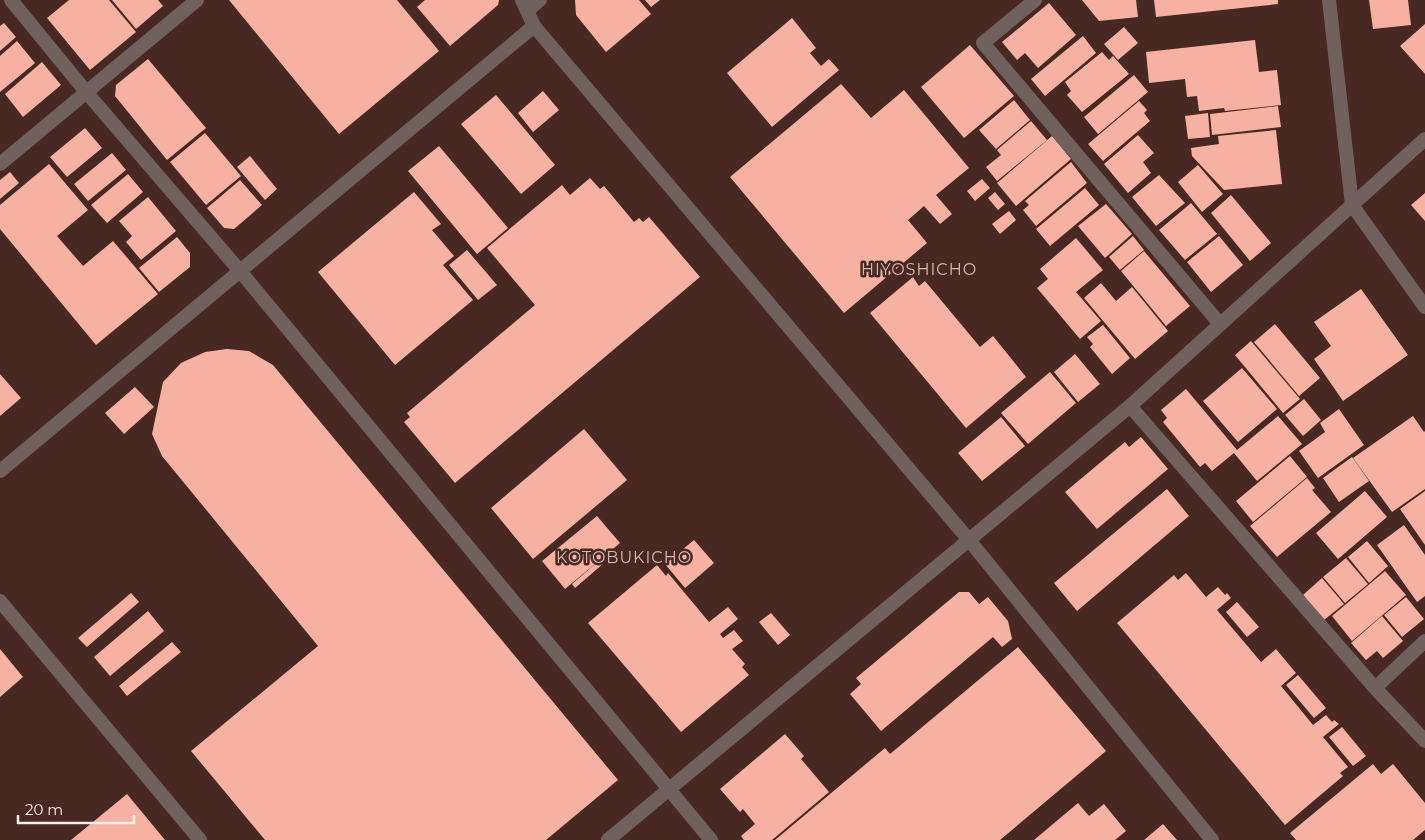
<svg xmlns="http://www.w3.org/2000/svg" width="1425" height="840" font-family="Montserrat,sans-serif">
<style>
.building{fill:#f7b1a3}
.lines{fill:none;stroke-linecap:round;stroke-linejoin:round}
.service{stroke:#71615e;stroke-width:14}
.minor{stroke:#71615e;stroke-width:14}
.tertiary{stroke:#71615e;stroke-width:14}
.labels{text-anchor:middle;dominant-baseline:central;stroke-width:5;stroke-linejoin:round;paint-order:stroke}
.quarter-label{font-size:16px;letter-spacing:1px;fill:#dfb7af;stroke:#472822}
</style>
<rect width="100%" height="100%" fill="#472822"/>
<path class="building" d="M69 0H109L136 32 90 70 47 18Z
M112 0H158L163 6 136 29Z
M229 0H397L439 51 339 134Z
M425 0H499L498 5 450 46 417 7Z
M575 0H639L651 14 606 52 576 15Z
M645 0H660L651 7Z
M1082 0H1136L1138 17 1099 21Z
M1154 0H1278V4L1156 17Z
M1369 0H1408L1411 25 1373 29Z
M1049 3 1076 35 1038 68 1025 53 1017 60 1002 42Z
M792 18 816 48 810 53 821 66 829 59 839 70 772 127 727 73Z
M4 23 16 37 0 51V26Z
M1425 24V74L1400 46Z
M1124 27 1138 43 1118 60 1104 44Z
M1083 36 1096 53 1045 96 1031 79Z
M1255 40 1259 72 1277 70 1281 105 1225 111 1224 108 1199 111 1197 96 1187 97 1185 79 1149 83 1146 52Z
M17 41 35 63 0 92V56Z
M970 45 1014 96 964 138 921 87Z
M1102 52 1109 60 1113 56 1129 74 1082 112 1067 95 1071 91 1065 82Z
M148 59 206 128 167 160 115 96 116 85Z
M42 62 61 85 23 117 5 94Z
M1134 75 1148 92 1098 134 1084 117Z
M841 84 871 118 904 90 969 168 936 195 952 214 940 224 924 206 908 220 927 243 844 313 730 177Z
M543 91 559 110 533 132 518 113Z
M496 95 555 165 521 194 461 124Z
M1014 100 1030 120 996 149 979 130Z
M1139 101 1147 110 1144 113 1150 121 1103 161 1088 144Z
M1278 106 1281 127 1212 135 1210 114Z
M1208 113 1210 137 1188 139 1185 116Z
M1031 121 1047 140 997 181 986 167 1001 155 997 150Z
M85 128 102 148 67 177 50 157Z
M1276 130 1282 184 1224 190 1192 156 1191 148 1219 144 1218 136Z
M205 133 241 176 206 205 170 162Z
M1138 135 1154 153 1143 162 1151 173 1128 193 1104 164Z
M1052 136 1071 159 1016 206 997 183Z
M439 146 508 228 477 254 408 171Z
M112 153 126 170 88 201 74 184Z
M250 156 277 189 265 200 237 167Z
M1071 162 1087 183 1036 226 1023 210 1029 205 1025 201Z
M49 164 88 210 57 236 83 266 113 241 158 294 96 345 0 229V205Z
M1198 165 1223 194 1202 212 1178 182Z
M10 172 19 183 0 199V180Z
M128 174 143 192 107 223 91 205Z
M1159 175 1185 203 1156 226 1132 197Z
M590 178 600 189 604 186 634 222 639 218 643 222 649 217 700 277 455 483 404 422 410 417 407 413 535 305 487 248 562 185 570 195Z
M982 179 990 188 975 201 967 191Z
M240 180 262 205 234 229 224 228 207 208Z
M1085 188 1099 205 1050 246 1036 229Z
M414 192 441 224 432 230 454 256 443 265 473 300 395 365 318 272Z
M995 192 1005 204 998 210 988 198Z
M1425 193V221L1411 205Z
M1231 195 1271 243 1250 261 1211 213Z
M148 197 176 231 141 260 126 242 132 236 119 221Z
M1191 203 1217 234 1185 260 1159 230Z
M1106 204 1132 234 1105 258 1078 226Z
M1009 211 1016 220 1000 234 992 224Z
M1133 236 1144 250 1120 270 1109 257Z
M1219 236 1243 265 1211 292 1187 262Z
M177 237 190 253V267L159 292 139 268Z
M1076 238 1103 270 1076 292 1101 321 1080 339 1037 288 1048 279 1040 269Z
M467 250 497 285 478 300 449 265Z
M1144 251 1190 306 1166 326 1121 271Z
M913 277 919 286 925 281 980 347 993 336 1026 377 966 428 870 313Z
M1101 283 1116 301 1132 287 1168 331 1135 359 1084 298Z
M1361 289 1408 355 1343 401 1314 359 1331 346 1314 322Z
M1275 324 1320 378 1299 396 1254 342Z
M1103 325 1130 358 1112 374 1090 347 1093 344 1087 337Z
M1251 341 1300 399 1283 413 1235 355Z
M227 349 249 351 273 365 618 780 546 840H265L191 751 318 646 162 456 152 434 163 382 181 363 205 352Z
M1075 354 1100 384 1078 402 1054 372Z
M1242 368 1277 409 1238 442 1203 401Z
M1050 372 1076 403 1028 444 1001 413Z
M0 374 21 398 0 416Z
M135 387 154 407 124 434 105 413Z
M1186 389 1237 450 1278 416 1302 444 1257 481 1234 453 1212 471 1205 463 1200 467 1163 422 1167 418 1161 410Z
M1304 399 1321 420 1303 436 1285 415Z
M1339 409 1364 445 1318 478 1299 451 1325 432 1320 423Z
M1413 416 1424 432 1425 431V489L1392 512 1353 458Z
M1001 417 1025 446 982 481 958 453Z
M584 429 627 480 533 559 491 508Z
M1141 437 1168 469 1097 529 1065 492 1125 442 1129 447Z
M1290 456 1307 477 1253 522 1236 501Z
M1352 457 1369 481 1339 502 1323 478Z
M1307 478 1315 488 1312 490 1331 512 1277 557 1250 526Z
M1167 489 1189 516 1077 611 1054 583Z
M1365 491 1387 517 1338 559 1316 533Z
M1425 491V545L1400 509Z
M597 516 620 543 565 589 542 561Z
M1404 525 1425 555V596L1417 602 1377 545Z
M694 540 714 563 685 588 665 564Z
M1367 541 1388 566 1369 583 1348 557Z
M608 553 611 557 575 588 572 584Z
M1346 558 1368 584 1345 603 1323 577Z
M657 565 666 576 668 573 709 622 728 607 738 619 720 634 723 638 734 630 743 641 732 649 745 664 742 667 749 675 681 732 588 623Z
M1385 571 1406 595 1352 641 1332 616Z
M1186 573 1206 597 1218 587 1225 595 1227 593 1231 598 1217 610 1261 662 1276 649 1296 673 1281 686 1313 725 1326 715 1332 722 1334 720 1339 724 1323 737 1348 767 1340 773 1343 776 1285 825 1117 623 1174 575 1178 580Z
M1322 578 1344 604 1324 620 1303 595Z
M959 592H969L979 604 988 597 1008 621 1012 639 1002 647 993 637 881 731 850 694 861 684 856 678Z
M131 593 139 602 87 647 78 638Z
M1406 597 1424 619 1402 637 1384 615Z
M1237 602 1259 627 1247 637 1226 612Z
M148 611 164 631 110 676 94 657Z
M771 613 790 635 778 645 759 622Z
M1382 616 1403 641 1383 658 1377 651 1366 660 1351 643Z
M172 642 181 652 127 696 119 686Z
M1018 647 1106 751 1000 840H775L885 748 890 754Z
M0 649 23 677 0 697Z
M1298 675 1326 708 1314 718 1286 685Z
M1342 727 1366 756 1353 766 1329 737Z
M785 734 804 756 801 759 829 792 772 840H744L741 836 755 824 743 809 740 812 720 789Z
M1373 764 1381 774 1393 764 1425 803V830L1413 840H1296L1290 833Z
M127 794 165 840H71Z
M1078 803 1089 816 1104 804 1126 831 1115 840H1034Z
M1163 824 1177 840H1144Z"/>
<g class="lines">
<path class="service" d="M1035 0 983 43 1220 324
M527 11 540 0
M1130 406 1375 688 1425 741
M1375 688 1425 641"/>
<path class="minor" d="M11 0 87 93 240 271 711 840
M522 0 534 26 969 540 1212 840
M0 164 197 0
M0 471 534 26"/>
<path class="tertiary" d="M1329 0 1352 205 1425 307
M0 601 200 840
M608 840 1130 406 1425 139"/>
</g>
<g class="labels">
<g class="quarter-label">
<text x="919" y="269">HIYOSHICHO</text>
<text x="624" y="557">KOTOBUKICHO</text>
</g>
</g>
<path d="M18 815v8h116v-8" fill="none" stroke="#fdece8" stroke-width="2.5"/>
<text x="25" y="815" font-size="15" fill="#fdece8" stroke="#472822" stroke-width="4" paint-order="stroke">20 m</text>
</svg>
